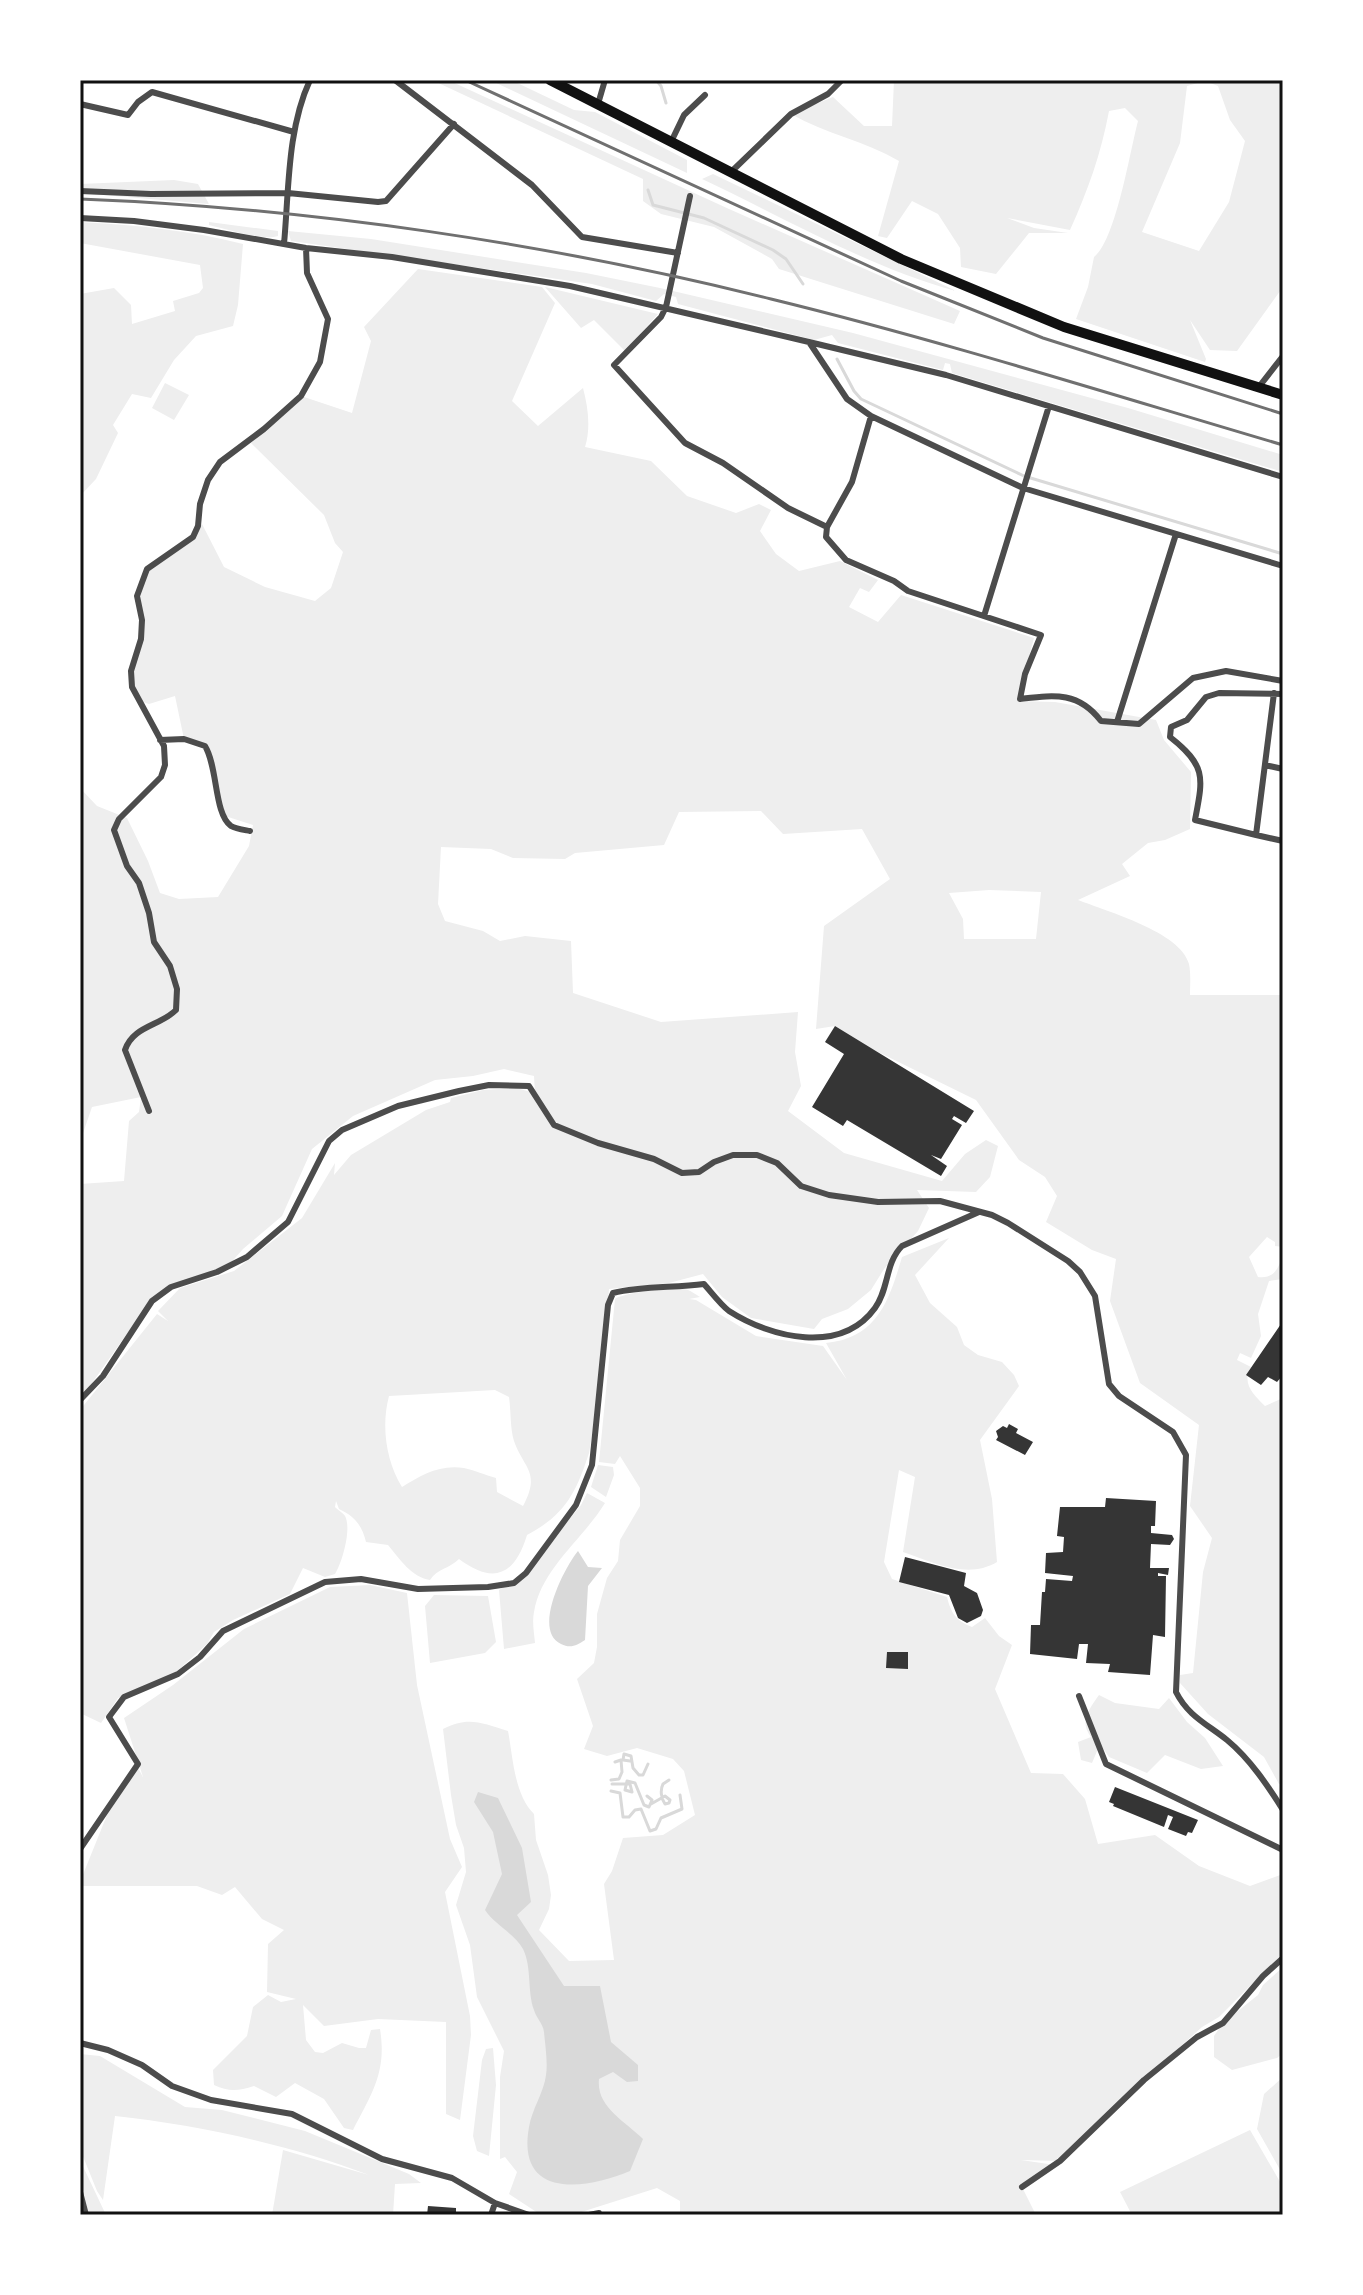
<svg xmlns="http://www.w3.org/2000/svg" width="1363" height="2295" font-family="Jost,sans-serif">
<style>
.green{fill:#eee;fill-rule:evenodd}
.water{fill:#d9d9d9}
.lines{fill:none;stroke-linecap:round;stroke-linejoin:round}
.stream{stroke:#d9d9d9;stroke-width:3}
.building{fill:#353535}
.minor{stroke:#4c4c4c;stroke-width:6}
.primary{stroke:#111;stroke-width:10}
.rail{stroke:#707070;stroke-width:3}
.neatline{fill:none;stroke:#111;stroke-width:3}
</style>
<rect width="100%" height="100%" fill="#fff"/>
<path class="green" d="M432 80H448L729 209 960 311 954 324 779 269 772 259 714 227 661 214 643 201V179Z
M490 80H511L574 110 595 112 687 160V173Z
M894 80H1283V287L1237 351 1210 350 1190 320 1206 359 1205 362 1076 319 1088 287 1094 257C1116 240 1130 151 1138 121L1125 108 1109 111C1101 154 1088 190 1070 230L1007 218 1034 228 1068 233H1029L996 274 961 267 960 248 938 214 912 201 887 238 878 236 899 161C865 141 826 134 791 114L833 97 864 126H892ZM1205 81 1218 86 1230 120 1245 141 1229 202 1199 251 1142 232 1180 143 1187 86Z
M713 174 956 291C870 268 783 217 702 179Z
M174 180 198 184 209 204 80 193V184Z
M80 222C135 225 189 230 243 244L238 305 233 326 196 336 174 360 151 398 132 394 113 425 118 433 96 479 80 496V294L114 288 131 305 132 324 175 311 173 301 199 293 203 288 200 265 80 243Z
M209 222 278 231V236C262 241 227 229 209 225Z
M288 231 371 239 586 273 660 288 853 333 1128 408 1283 455V472L952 373 950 364 945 363 943 370 838 343 832 335 814 340 678 304 676 297 664 294 656 301 592 284 291 241Z
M418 269 542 287 555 303 512 401 538 426 583 388C588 407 591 428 585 447L651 461 687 496 736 513 759 504 771 510 760 531 776 554 799 571 840 561 878 580 869 592 860 588 849 607 878 622 901 595 1034 638 1017 701 1055 702 1156 720 1164 740 1191 772 1190 829 1165 840 1148 843 1122 864 1130 876 1078 900C1106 911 1181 932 1189 964 1191 974 1190 986 1190 995H1283V1247L1275 1246V1242L1267 1237 1249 1257 1258 1277C1274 1279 1278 1269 1283 1255V1279L1269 1281 1258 1314 1261 1336 1251 1358 1240 1353 1237 1360 1251 1367C1241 1383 1254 1395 1265 1406L1283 1398V1783L1279 1784 1264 1757 1208 1714 1180 1683V1675L1193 1673 1203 1572 1212 1538 1190 1506 1199 1425 1140 1383 1110 1301 1116 1259 1092 1250 1046 1222 1057 1196 1045 1177 1019 1160 976 1100 872 1049 835 1026 816 1029 824 926 890 879 862 829 783 834 761 811 679 812 664 845 575 853 565 859 513 858 491 849 441 847 438 904 445 921 483 931 500 941 525 936 571 941 573 993 661 1022 798 1012 795 1052 801 1086 788 1111 844 1153 942 1181 965 1154 986 1140 998 1146 990 1177 976 1192 917 1190 929 1208 918 1231 884 1269 871 1290 848 1309 822 1319 814 1329 751 1318 722 1297 703 1274 669 1283 609 1289 604 1362 589 1453C576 1493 565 1515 527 1535 515 1575 494 1585 459 1559 449 1569 438 1568 430 1580 411 1577 400 1559 388 1545L366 1542C362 1525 354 1516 339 1509L336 1501 335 1507C337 1509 344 1514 345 1516 352 1529 342 1563 335 1574L325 1577 303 1568 290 1594 233 1620 214 1632 207 1644 175 1673 118 1698 101 1723 80 1713V1410L157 1314 168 1321 158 1311 180 1288 234 1271 302 1218 335 1163 334 1175 351 1155 426 1110 450 1102 451 1098 483 1090 516 1088 535 1093 534 1076 504 1069 473 1076 435 1080 353 1116 312 1149 282 1216 243 1249 228 1266 183 1282 157 1299 126 1335 80 1400V1184L124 1181 129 1121 139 1112 141 1097 92 1107 80 1142V788L97 806 127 818 148 861 160 893 179 899 218 897 249 846 253 825 222 815 205 746 184 739 175 696 149 704 140 701 133 687 131 671 141 639 137 596 147 569 193 537 202 524 224 567 265 587 315 601 331 588 343 552 335 543 324 515 251 443 301 396 352 413 371 341 364 327ZM989 890 1041 892 1036 939H964L963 919 949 893ZM495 1390 509 1397C511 1410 510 1429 514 1441 524 1469 541 1472 523 1506L497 1492 496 1478C485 1475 474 1470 464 1468 440 1464 421 1475 402 1487 386 1461 381 1426 389 1396Z
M545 287 658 314 625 351 594 320 581 328Z
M165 383 189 395 174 420 152 408Z
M949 1238 915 1275 930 1303 957 1327 964 1345 978 1355 1002 1362 1014 1375 1019 1386 980 1440 992 1499 997 1562C967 1580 933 1562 903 1552L915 1477 899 1470 884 1562 892 1579 947 1597C951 1613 956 1621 972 1627L985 1618 999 1636 1012 1645 995 1689 1031 1773 1063 1774 1085 1799 1098 1844 1155 1835 1199 1866 1250 1886 1283 1874V1953L1219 2017 1202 2027 1098 2121 1060 2161 1021 2160 1055 2165 1022 2187 1036 2215H680V2201L657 2188 572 2215H541L509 2194 517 2172 505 2157 500 2159V2077L504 2051 477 1997 470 1945 456 1905 466 1872 464 1848 456 1825 451 1795 443 1729C468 1716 482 1723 508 1731 513 1757 514 1794 534 1814L536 1840 548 1875 551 1895 549 1909 539 1930 569 1961 614 1960 604 1884 612 1871 623 1838 663 1835 695 1815 684 1771 673 1759 637 1748 607 1756 584 1749 593 1726 577 1679 594 1663 597 1647V1614L607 1578 618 1561 620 1540 640 1506V1488L620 1456 615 1464 599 1462 615 1299C626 1292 676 1287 688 1290 691 1291 697 1295 700 1297L689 1299 696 1300 756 1336 823 1346 847 1380 826 1343C877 1338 889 1301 902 1257Z
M598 1465 613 1467 614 1475 606 1497 591 1487Z
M587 1493 605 1503C583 1539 541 1569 534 1612 532 1621 534 1633 535 1643L504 1649 499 1590 527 1571 581 1505Z
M370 1585 407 1593 417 1685 450 1839 462 1867 445 1892 470 2016 471 2035 460 2120 446 2114V2022L378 2019 324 2026 303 2005 306 2040 315 2052 323 2053 342 2043 359 2048H366L371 2030 380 2029C387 2072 372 2093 353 2130L344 2128 324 2099 295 2083 276 2097 254 2086C238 2091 229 2092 214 2085L213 2070 247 2036 253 2007 268 1995 281 2002 296 1999 267 1992 268 1944 284 1930 262 1919 235 1887 222 1895 197 1886H80V1882L107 1815 138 1768 143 1777 124 1718 173 1685 244 1629 330 1587Z
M434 1595 488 1596 496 1642 485 1653 430 1663 425 1606Z
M1099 1695 1115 1703 1159 1709 1169 1698 1187 1722 1205 1738 1223 1766 1201 1769 1165 1755 1147 1773 1109 1757 1100 1744 1092 1763 1081 1760 1078 1742 1091 1737C1079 1722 1089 1709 1099 1695Z
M1283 1967V2053L1277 2058 1232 2070 1214 2057V2036L1223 2023 1258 1995 1263 1985Z
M493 2048 496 2085 489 2156 477 2151 473 2136 482 2060 486 2049Z
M80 2054 100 2056 185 2107 222 2110 305 2131 409 2174 421 2183 395 2184 393 2215H272L283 2150 369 2175C290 2145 199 2125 115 2116L103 2200 97 2191 80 2149Z
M1283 2077V2175L1257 2129 1264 2094Z
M1250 2130 1283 2187V2215H1132L1120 2192Z
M80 2160 106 2215H89L80 2190Z"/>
<path class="water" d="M578 1551 588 1567 602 1568 588 1586 585 1640C577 1645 571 1649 561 1644 532 1631 564 1568 578 1551Z
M478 1792 498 1798 522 1848 531 1902 517 1915 564 1986H600L611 2042 638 2065V2081L627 2082 613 2072 599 2079C596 2107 625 2121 643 2139L630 2171C585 2190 516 2199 529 2127 532 2109 544 2092 546 2075 548 2062 545 2044 544 2032 543 2023 536 2018 534 2010 527 1991 532 1967 523 1949 514 1933 495 1925 485 1910L502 1874 493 1832 474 1802Z"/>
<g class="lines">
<path class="stream" d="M656 80 661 86 666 103
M648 190 653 205 704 218 773 250 786 259 803 284
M837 359 854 391 861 399 1024 476 1283 554
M630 1761 623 1760 624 1754 631 1756 633 1768 639 1775H643L648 1764
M611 1780 619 1779 622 1772 621 1760 615 1762
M612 1784H630L632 1792
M611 1791 620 1793 623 1817H629L635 1810 641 1809 650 1831 656 1829 661 1818 682 1809 680 1795
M632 1792 625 1790 627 1781 635 1783 644 1805 649 1807 652 1800 647 1796
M669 1803 665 1804C661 1798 660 1790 663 1784L669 1780
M651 1804 665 1796 670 1800 669 1803"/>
</g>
<path class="building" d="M835 1026 974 1111 966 1123 954 1116 952 1119 962 1125 941 1159 931 1155 947 1166 941 1176 847 1120 843 1126 812 1107 844 1054 825 1042Z
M1283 1321V1375L1277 1382 1268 1377 1261 1385 1246 1375Z
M1009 1424 1018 1429 1016 1433 1033 1442 1025 1455 996 1440 998 1437 996 1431 1003 1426 1007 1428Z
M1106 1498 1156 1501 1155 1526H1151V1533L1172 1535 1174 1539 1170 1545 1151 1544 1150 1568H1169L1168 1575 1158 1573V1576H1166L1165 1637 1153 1635 1150 1675 1108 1672 1110 1664 1086 1663 1088 1644H1079L1077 1659 1030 1654 1031 1625H1040L1042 1592H1045L1046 1579 1072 1581 1073 1576 1045 1573 1046 1553 1063 1552 1064 1537 1057 1536 1060 1507H1105Z
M905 1557 966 1573 964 1586 977 1593 983 1610 981 1616 967 1623 958 1618 949 1595 899 1582Z
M887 1652H908V1669L886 1668Z
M1115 1787 1198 1820 1192 1833 1188 1832 1186 1836 1168 1829 1173 1817 1168 1815 1164 1827 1113 1806 1114 1804 1109 1802Z
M428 2206 456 2208V2215H427Z"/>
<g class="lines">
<path class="minor" d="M395 80 532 185 582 237 678 253
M80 104 128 115 138 102 152 92 294 132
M598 104 605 80
M671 142 684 115 705 95
M731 172 791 114 828 94 842 80
M80 191 151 194 288 193 378 202 386 201 454 124
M690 196 666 307 661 317 614 365 685 443 723 463 788 508 827 527
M80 218 134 221 204 230 306 248 392 257 570 286 809 342 847 399 871 416 1023 488 1283 566
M284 244C289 190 287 130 310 80
M809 342 946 375 1283 477
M1258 388 1283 356
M871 416 852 482 827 527 826 537 846 560 894 581 908 591 1041 635 1025 674 1020 699C1054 695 1078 691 1101 721L1139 724 1193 678 1226 671 1283 681
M984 616 1049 406
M1274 693 1256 835 1283 841
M1117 722 1176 534
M160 740 184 739 205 746C218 767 214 814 231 826 236 829 245 830 250 831
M1265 765 1283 769
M1256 835 1195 820C1203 778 1207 766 1170 737L1171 727 1187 720 1206 697 1219 693 1283 694
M149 1111 125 1050C133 1026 160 1026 176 1010L177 989 170 966 154 942 149 913 139 883 127 866 114 830 119 819 161 777 165 765 164 746 132 687 131 671 141 639 142 620 137 596 147 569 193 537 198 526 200 504 208 480 220 462 264 429 301 396 320 362 328 319 307 273 306 248
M80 1400 103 1376 152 1301 171 1287 217 1272 247 1257 288 1222 329 1141 342 1130 398 1106 459 1091 489 1085 529 1086 554 1125 598 1143 654 1159 682 1173 699 1172 714 1162 733 1155H757L777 1163 801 1186 829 1195 878 1202 940 1201 992 1215 1008 1223 1068 1261 1080 1272 1095 1296 1109 1384 1119 1396 1173 1432 1186 1455 1176 1692C1188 1716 1207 1724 1227 1740 1250 1759 1268 1786 1283 1810
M1079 1696 1106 1764 1283 1850
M80 1849 138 1764 109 1717 124 1697 178 1674 200 1657 223 1631 325 1582 361 1579 418 1589 488 1587 514 1583 526 1573 576 1505 592 1465 608 1305 613 1293C643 1286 673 1288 704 1284 712 1293 720 1304 729 1311 771 1338 841 1355 875 1308 889 1289 885 1263 902 1246L979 1212
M80 2043 108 2050 142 2065 172 2086 211 2100 292 2114 382 2159 452 2178 495 2203 529 2215
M1022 2187 1060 2161 1144 2080 1197 2037 1223 2023 1263 1976 1283 1958
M80 2192 86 2215
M491 2215 495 2203
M589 2215 599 2213"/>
<path class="primary" d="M550 80 901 259 1064 327 1283 395"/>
<path class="rail" d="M465 80 901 281 1043 338 1283 414
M80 199C310 208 548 243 771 299 943 341 1113 395 1283 445"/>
</g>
<rect width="1363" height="2295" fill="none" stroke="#ffffff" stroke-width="164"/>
<rect x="82" y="82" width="1199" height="2131" class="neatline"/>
</svg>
